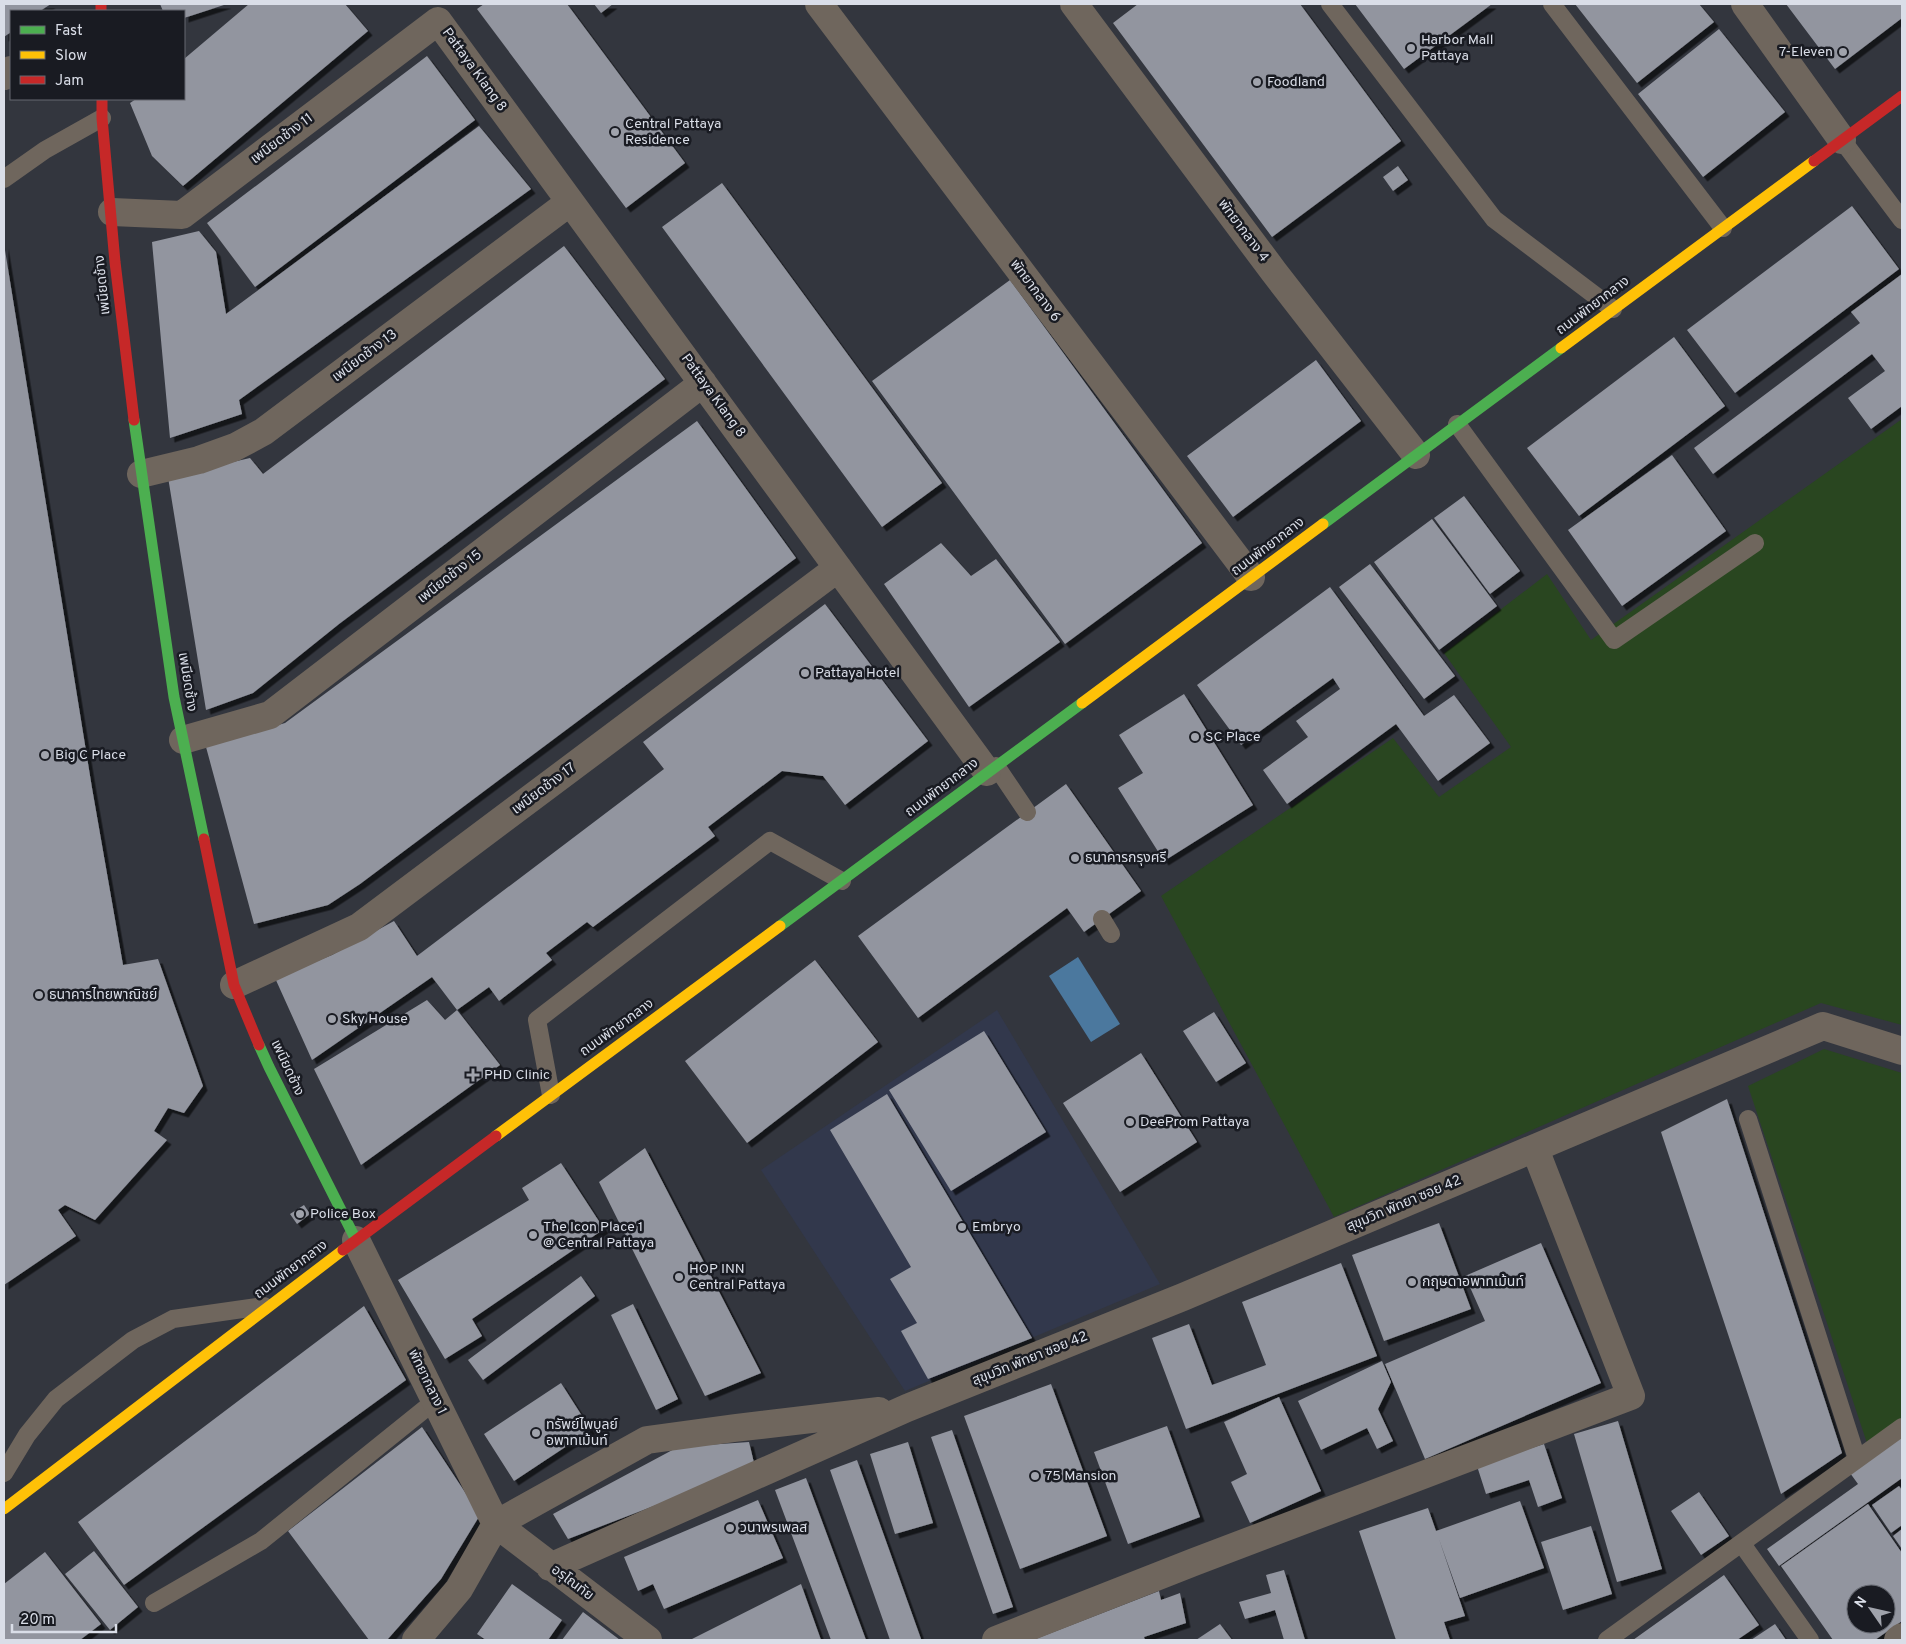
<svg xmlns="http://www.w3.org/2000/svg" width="1906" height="1644" font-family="Overpass,'Noto Sans Thai',sans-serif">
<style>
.built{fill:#32384c}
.green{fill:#294620}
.water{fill:#4b789e}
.building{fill:#92959f;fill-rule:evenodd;filter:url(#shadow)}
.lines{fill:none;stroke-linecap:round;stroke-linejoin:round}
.lane{stroke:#6f665d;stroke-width:18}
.street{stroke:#6f665d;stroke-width:28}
.fast{stroke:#4caf50;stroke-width:11}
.slow{stroke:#ffc107;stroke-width:11}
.jam{stroke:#c62828;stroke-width:11}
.poi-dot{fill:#a0a3ac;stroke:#191b22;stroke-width:2}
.labels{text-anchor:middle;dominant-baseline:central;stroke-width:5;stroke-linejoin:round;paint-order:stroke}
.poi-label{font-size:14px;fill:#dadee8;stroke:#191b22;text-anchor:start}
.street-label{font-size:14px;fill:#dadee8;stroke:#191b22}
</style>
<defs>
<filter id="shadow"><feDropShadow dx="4.5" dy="4.5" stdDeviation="0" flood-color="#0009"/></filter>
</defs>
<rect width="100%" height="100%" fill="#33363e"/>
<path class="built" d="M997 1010 1160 1284 905 1391 761 1170Z"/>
<path class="green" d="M1902 419V1025L1821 1003 1334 1217 1161 896 1393 738 1439 797 1511 747 1444 653 1547 574 1591 640Z
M1824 1049 1902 1073V1418L1867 1443 1748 1086Z"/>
<path class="water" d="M1078 957 1120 1024 1091 1042 1049 976Z"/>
<path class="building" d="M4 4H51L40 11H11V32L4 37Z
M160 4H227L184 18V11H163Z
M249 4H345L368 31 183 186 152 156 130 103 136 99H184V59Z
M484 4H567L685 163 626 208 477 9Z
M594 4H613L601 13Z
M1138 4H1300L1401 141 1272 237 1113 23Z
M1355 4H1492L1404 69Z
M1575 4H1699L1714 22 1637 83Z
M1786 4H1902V18L1835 69Z
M1719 29 1785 112 1703 177 1638 94Z
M427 56 475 120 255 287 207 223Z
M479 126 531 189 239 400 242 414 170 438 152 242 199 231 216 252 226 314Z
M1398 166 1408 180 1393 191 1383 177Z
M722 183 942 483 882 527 662 227Z
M1852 206 1899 269 1735 393 1687 330Z
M4 244 92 788 123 965 158 959 203 1086 184 1113 168 1108 154 1131 167 1140 95 1220 65 1205 58 1210 76 1236 4 1285Z
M564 246 665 379 339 624 253 693 206 710 168 477 250 458 263 474Z
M1902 274V406L1871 429 1848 398 1885 371 1872 354 1713 474 1694 448 1860 323 1851 312Z
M1010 280 1202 543 1065 644 872 381Z
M1674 337 1725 406 1579 516 1527 448Z
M1316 360 1361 421 1233 517 1187 456Z
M697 421 796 558 360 884 328 905 254 924 206 747 285 723Z
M1672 455 1726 531 1622 606 1568 530Z
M1464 496 1520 571 1490 594 1434 518Z
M1432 519 1497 606 1439 650 1374 562Z
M941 543 971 576 996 559 1060 642 969 707 884 584Z
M1370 564 1455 676 1424 699 1339 587Z
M1330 587 1424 716 1454 695 1490 743 1438 781 1396 724 1287 804 1263 770 1308 737 1296 721 1340 689 1333 678 1241 745 1197 685Z
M825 604 928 741 845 805 823 776 782 771 708 827 715 836 593 927 587 922 546 953 552 960 499 1001 489 987 457 1010 432 977 312 1060 275 978 332 955 394 921 417 956 664 769 643 742Z
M1184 694 1253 805 1164 861 1118 788 1143 773 1119 735Z
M1066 784 1141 891 1084 932 1067 908 918 1018 858 936Z
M815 960 878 1042 747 1143 685 1061Z
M427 1000 445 1020 457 1010 500 1065 361 1165 314 1069Z
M1214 1012 1246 1063 1216 1082 1183 1031Z
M984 1031 1046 1132 951 1191 889 1090Z
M1141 1053 1197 1142 1120 1192 1063 1103Z
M887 1094 1032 1338 928 1379 901 1331 917 1323 890 1279 911 1267 830 1130Z
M1727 1099 1842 1453 1781 1494 1661 1132Z
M645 1148 761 1373 705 1396 599 1182Z
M561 1163 604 1229 472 1319 482 1336 445 1359 398 1280 529 1200 522 1188Z
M304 1205 310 1214 297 1224 290 1214Z
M1439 1223 1471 1309 1384 1341 1352 1255Z
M1541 1243 1601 1383 1425 1459 1385 1364 1485 1321 1465 1276Z
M1341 1263 1377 1356 1186 1429 1152 1338 1189 1324 1212 1385 1266 1365 1242 1302Z
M581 1276 595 1296 483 1380 468 1360Z
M633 1304 678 1399 656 1410 611 1315Z
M364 1306 406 1380 124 1585 78 1522Z
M1382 1361 1391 1382 1378 1409 1393 1441 1377 1449 1367 1428 1321 1450 1298 1401Z
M561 1383 591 1430 514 1481 484 1434Z
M1051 1384 1107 1536 1020 1569 964 1416Z
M1279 1397 1321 1491 1250 1523 1231 1482 1247 1474 1224 1422Z
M1618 1421 1662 1569 1617 1582 1574 1434Z
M1167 1426 1200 1517 1128 1544 1094 1452Z
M422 1427 480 1515 441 1579 387 1640H369L288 1531Z
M952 1430 1013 1607 993 1614 931 1437Z
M1902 1436V1478L1779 1566 1767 1549 1858 1484 1850 1473Z
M749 1442 755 1467 568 1539 553 1514 678 1447Z
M908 1442 933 1523 895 1534 870 1454Z
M1544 1444 1562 1498 1538 1507 1529 1480 1486 1494 1477 1466Z
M857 1460 921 1639 917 1640H890L830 1470Z
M806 1478 866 1640H831L775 1490Z
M1899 1486 1902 1490V1525L1891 1533 1872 1505Z
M1699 1492 1729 1536 1701 1555 1671 1511Z
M758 1500 783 1558 664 1609 653 1584 638 1591 624 1557Z
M1520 1501 1544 1568 1460 1598 1439 1539 1465 1616 1444 1622 1450 1640H1396L1359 1531 1428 1508 1436 1531Z
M1868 1504 1902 1553V1621L1875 1640H1833L1781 1566ZM1856 1594H1886V1624H1856Z
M1591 1526 1612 1594 1563 1610 1541 1542Z
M1902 1529V1549L1893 1536Z
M94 1551 138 1607 110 1630 65 1574Z
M45 1552 101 1624 80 1640H4V1584Z
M1284 1570 1305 1640H1284L1275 1610 1245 1619 1239 1602 1271 1593 1266 1575Z
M1724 1575 1759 1625 1737 1640H1633Z
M512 1584 562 1620 548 1640H486L477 1634Z
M801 1584 821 1640H693L692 1639Z
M1159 1591 1161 1600 1180 1593 1186 1623 1144 1637 1145 1640H1033Z
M583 1612 620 1640H562Z
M1220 1624 1232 1640H1196Z
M1775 1624 1786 1640H1751Z"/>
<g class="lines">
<path class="lane" d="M1330 4 1494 219 1613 309
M1552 4 1723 228
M1842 140 1902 220
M4 179 45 150 102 118
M1457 424 1614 640 1755 543
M996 766 1027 812
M1102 919 1111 934
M551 1095 537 1020 770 841 842 881
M1748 1119 1857 1459
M4 1473 27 1435 56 1399 133 1340 173 1319 264 1306
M1742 1544 1810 1640
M154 1603 261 1541 436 1400
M1607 1640 1902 1427"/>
<path class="street" d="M819 4 1251 577
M1074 4 1274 272 1416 455
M1745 4 1842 140
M4 76 11 70
M112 212 182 215 438 21 987 772
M141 474 199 460 235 447 263 432 570 202
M183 740 270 715 703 383
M234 985 359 927 838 568
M356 1240 496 1524 648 1640
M496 1524 647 1440 735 1428 879 1411
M550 1567 907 1408 1183 1297 1823 1026 1902 1051
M416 1640 459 1589 496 1524
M996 1640 1194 1562 1631 1396 1535 1149
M1898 1640 1902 1637"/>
<path class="fast" d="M134 420 174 697 204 839
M1323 524 1561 348
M780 926 1082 703
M259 1045 269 1067 356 1240"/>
<path class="slow" d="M1561 348 1814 161
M1082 703 1323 524
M496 1136 780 926
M4 1509 343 1250"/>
<path class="jam" d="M101 4V11
M102 99V118L115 262 134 420
M1814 161 1902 96
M204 839 234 985 259 1045
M343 1250 496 1136"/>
</g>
<g class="poi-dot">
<circle cx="1411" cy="48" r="5"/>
<circle cx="1843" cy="52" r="5"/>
<circle cx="1257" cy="82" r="5"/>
<circle cx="615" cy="132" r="5"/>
<circle cx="805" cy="673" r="5"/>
<circle cx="1195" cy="737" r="5"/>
<circle cx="45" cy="755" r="5"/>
<circle cx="1075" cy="858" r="5"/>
<circle cx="39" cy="995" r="5"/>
<circle cx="332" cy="1019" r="5"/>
<path d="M470.5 1067.5h5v5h5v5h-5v5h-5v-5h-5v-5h5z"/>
<circle cx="1130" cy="1122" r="5"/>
<circle cx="300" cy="1214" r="5"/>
<circle cx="962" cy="1227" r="5"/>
<circle cx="533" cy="1235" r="5"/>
<circle cx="679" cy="1277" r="5"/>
<circle cx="1412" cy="1282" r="5"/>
<circle cx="536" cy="1433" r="5"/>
<circle cx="1035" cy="1476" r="5"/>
<circle cx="730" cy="1528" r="5"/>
</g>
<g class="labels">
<g class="poi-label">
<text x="1421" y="40">Harbor Mall<tspan x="1421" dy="16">Pattaya</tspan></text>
<text x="1833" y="52" text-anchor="end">7-Eleven</text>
<text x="1267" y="82">Foodland</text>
<text x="625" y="124">Central Pattaya<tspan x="625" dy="16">Residence</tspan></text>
<text x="815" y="673">Pattaya Hotel</text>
<text x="1205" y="737">SC Place</text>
<text x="55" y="755">Big C Place</text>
<text x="1085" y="858">ธนาคารกรุงศรี</text>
<text x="49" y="995">ธนาคารไทยพาณิชย์</text>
<text x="342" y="1019">Sky House</text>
<text x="484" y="1075">PHD Clinic</text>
<text x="1140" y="1122">DeeProm Pattaya</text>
<text x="310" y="1214">Police Box</text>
<text x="543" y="1227">The Icon Place 1<tspan x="543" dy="16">@ Central Pattaya</tspan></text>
<text x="972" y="1227">Embryo</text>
<text x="689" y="1269">HOP INN<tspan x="689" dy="16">Central Pattaya</tspan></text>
<text x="1422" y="1282">กฤษดาอพาทเม้นท์</text>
<text x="546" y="1425">ทรัพย์ไพบูลย์<tspan x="546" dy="16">อพาทเม้นท์</tspan></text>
<text x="1045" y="1476">75 Mansion</text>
<text x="740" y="1528">วนาพรเพลส</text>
</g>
<g class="street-label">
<text transform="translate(474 70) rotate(54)">Pattaya Klang 8</text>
<text transform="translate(282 139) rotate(-37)">เพนียดช้าง 11</text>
<text transform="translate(1243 231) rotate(53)">พัทยากลาง 4</text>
<text transform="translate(103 285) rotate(-96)">เพนียดช้าง</text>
<text transform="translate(1035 291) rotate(53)">พัทยากลาง 6</text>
<text transform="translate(1593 306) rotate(-37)">ถนนพัทยากลาง</text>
<text transform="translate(365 356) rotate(-37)">เพนียดช้าง 13</text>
<text transform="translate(713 396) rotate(54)">Pattaya Klang 8</text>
<text transform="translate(1268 547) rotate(-37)">ถนนพัทยากลาง</text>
<text transform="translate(450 577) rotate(-38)">เพนียดช้าง 15</text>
<text transform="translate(187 682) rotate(81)">เพนียดช้าง</text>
<text transform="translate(942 788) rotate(-37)">ถนนพัทยากลาง</text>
<text transform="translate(544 789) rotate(-37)">เพนียดช้าง 17</text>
<text transform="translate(617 1028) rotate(-36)">ถนนพัทยากลาง</text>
<text transform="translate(287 1068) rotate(65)">เพนียดช้าง</text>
<text transform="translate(1404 1204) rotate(-23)">สุขุมวิท พัทยา ซอย 42</text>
<text transform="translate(291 1270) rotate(-37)">ถนนพัทยากลาง</text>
<text transform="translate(1030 1359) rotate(-22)">สุขุมวิท พัทยา ซอย 42</text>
<text transform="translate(427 1382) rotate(64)">พัทยากลาง 1</text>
<text transform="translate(572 1583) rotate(37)">อรุโณทัย</text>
</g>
</g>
<rect width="1906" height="1644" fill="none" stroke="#dadee8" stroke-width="10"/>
<rect x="10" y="10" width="175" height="90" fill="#191b22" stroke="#666971"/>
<rect x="20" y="26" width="25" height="8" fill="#4caf50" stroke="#666971"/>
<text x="55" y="35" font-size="15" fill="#dadee8">Fast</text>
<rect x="20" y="51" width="25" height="8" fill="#ffc107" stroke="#666971"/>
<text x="55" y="60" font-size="15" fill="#dadee8">Slow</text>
<rect x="20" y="76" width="25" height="8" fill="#c62828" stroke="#666971"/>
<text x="55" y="85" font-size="15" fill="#dadee8">Jam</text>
<g transform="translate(1871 1609) rotate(304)"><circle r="24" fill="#191b22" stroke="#666971"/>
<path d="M0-4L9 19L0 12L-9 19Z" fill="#a0a3ac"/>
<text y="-8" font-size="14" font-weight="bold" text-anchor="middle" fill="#dadee8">N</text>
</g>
<path d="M12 1624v8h104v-8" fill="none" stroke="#dadee8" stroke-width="2.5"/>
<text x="20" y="1624" font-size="15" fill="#dadee8" stroke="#191b22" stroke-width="4" paint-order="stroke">20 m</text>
</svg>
